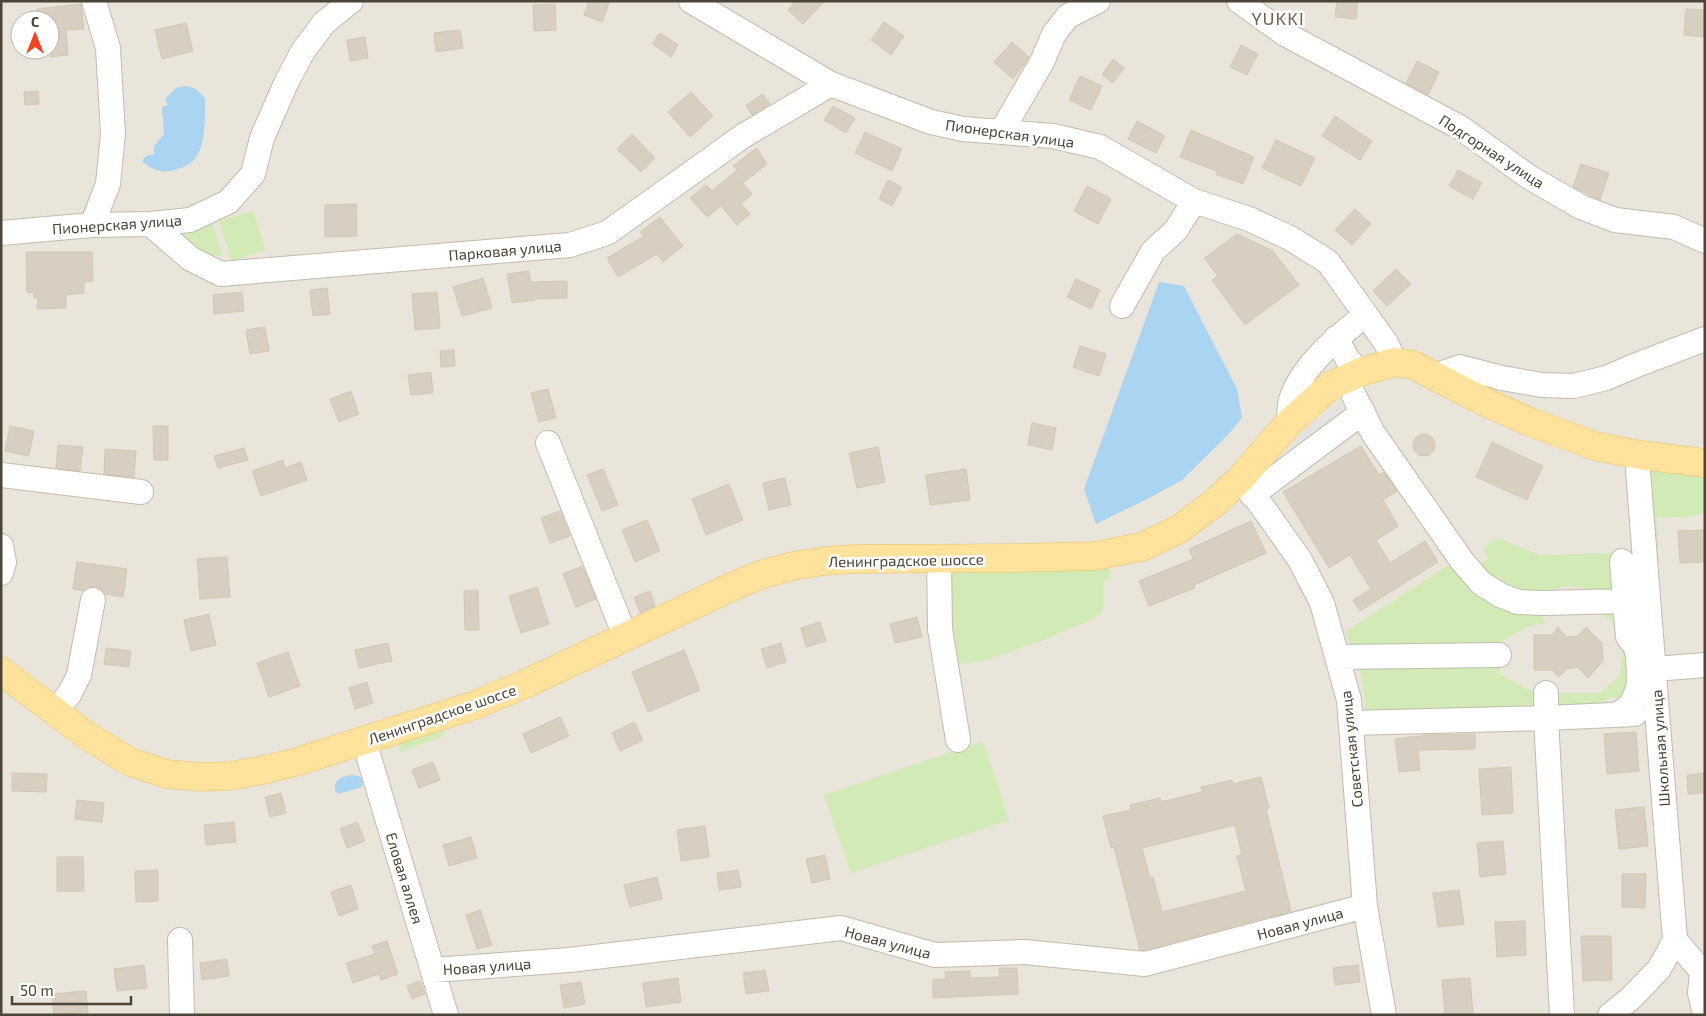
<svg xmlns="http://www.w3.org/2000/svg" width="1706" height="1016" font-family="'Exo 2',sans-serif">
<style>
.residential{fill:#eae5da;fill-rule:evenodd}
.green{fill:#d2eab5}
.parking{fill:#e5e3e0}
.water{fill:#a9d4f2}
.building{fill:#d8cfc1;stroke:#d3c7b4;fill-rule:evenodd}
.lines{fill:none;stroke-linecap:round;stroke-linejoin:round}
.minor-casing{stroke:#c2bbae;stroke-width:26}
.major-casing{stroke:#e6c16a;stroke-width:29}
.minor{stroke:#fff;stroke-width:24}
.major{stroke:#ffe39c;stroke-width:28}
.labels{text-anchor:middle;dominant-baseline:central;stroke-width:5;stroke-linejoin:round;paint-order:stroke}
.street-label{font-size:15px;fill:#4b4439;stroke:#fff}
.quarter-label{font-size:18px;letter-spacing:1px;fill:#6e6250;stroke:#fff}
</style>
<rect width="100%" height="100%" fill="#f6f3ec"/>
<path class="residential" d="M1 1H1705V1015H1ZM20 20H50V50H20Z"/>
<path class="green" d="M253 211 265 250 231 261 219 221Z
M212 224 223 256 206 257 177 233Z
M1646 467 1705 472V512L1690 517 1657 518 1659 565 1651 566Z
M1495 537 1539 555 1612 553 1619 628 1601 613 1591 591C1572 584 1565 584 1547 593L1542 615 1545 623 1529 626 1499 643V674L1535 693H1600L1619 676 1624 644 1634 670 1622 698C1614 698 1605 696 1602 705L1366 718C1364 683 1360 663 1345 632L1448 565 1462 573 1488 559 1483 548Z
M1108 565 1111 578 1103 581V611L1093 619 1046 639 984 661 956 664 948 571Z
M441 730 444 733 442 737 401 752 398 749 400 743Z
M983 741 1009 820 851 873 824 795Z"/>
<path class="parking" d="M1367 389 1380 415 1368 422 1274 469 1296 438 1327 412Z"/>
<path class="water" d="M187 86 196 89 205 98C205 116 207 153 189 164 185 167 179 168 174 170 161 174 152 170 142 161L146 156 154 154V146L164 134 162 107 168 105 165 99 176 88Z
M1159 282 1184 286 1237 389 1242 418 1226 437 1182 480 1149 498 1096 524 1084 489Z
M351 775 359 776 363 779 362 787 338 794 335 790C334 779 342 777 351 775Z"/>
<path class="building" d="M589 1H610L602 22 584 15Z
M796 1H825L803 24 788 10Z
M1337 1H1358L1356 19 1335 17Z
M81 4 84 29 66 30 68 55 50 57V20H38L37 9Z
M555 4 556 30 534 31 533 5Z
M1686 9 1705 10V37L1684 35Z
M884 22 904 36 891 55 871 40Z
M186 23 193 51 162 59 155 30Z
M460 30 463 48 436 52 434 33Z
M660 33 678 45 671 57 652 44Z
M365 37 368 58 350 61 347 40Z
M1012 42 1029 57 1023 66 1013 79 994 62Z
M1241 45 1258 54 1247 75 1230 67Z
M1113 59 1124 68 1113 83 1102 75Z
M1417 61 1439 72 1428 95 1406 83Z
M1080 76 1102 86 1091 110 1069 100Z
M38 91 39 104 25 105 24 92Z
M691 92 713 116 690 137 668 112Z
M763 94 770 104 752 115 746 105Z
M833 106 855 118 846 133 824 120Z
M1335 116 1372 141 1360 160 1322 136Z
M1137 121 1165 136 1156 153 1128 139Z
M1191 130 1254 157 1243 184 1216 174 1217 171 1180 157Z
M865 132 902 149 892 171 855 153Z
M632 134 655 158 641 172 617 149Z
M1276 140 1315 158 1301 186 1262 168Z
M757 148 767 164 743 183 752 194 741 204 750 214 737 225 721 206 707 217 690 198 706 185 712 191 737 170 733 166Z
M1581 164 1609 173 1600 200 1573 187Z
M1458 170 1482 183 1473 199 1449 186Z
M888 180 902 187 892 206 879 199Z
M1087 186 1111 199 1098 224 1074 211Z
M356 204 357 236 325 237V205Z
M1355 209 1371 224 1352 245 1335 230Z
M660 217 683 246 663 262 657 254 618 277 607 258 644 236 640 232Z
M1237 234 1273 251 1299 285 1245 325 1212 280 1218 276 1204 258Z
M26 252H92L93 281 84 282V293L66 295V308L37 309 38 298H34V293L27 292Z
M1396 269 1411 284 1387 306 1373 291Z
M529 271 531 282 567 281V298L534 299 535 300 512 303 507 274Z
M483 278 492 308 462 316 453 287Z
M1076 279 1100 290 1091 309 1067 297Z
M327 288 330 314 313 316 310 290Z
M242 292 244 311 214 314 213 295Z
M437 292 440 328 415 330 412 294Z
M265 327 269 351 250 354 246 330Z
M1080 346 1106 354 1099 376 1073 367Z
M454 350 455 366 441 367 440 351Z
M431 372 433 393 411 395 408 375Z
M548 389 556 418 539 422 531 393Z
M351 391 359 414 339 422 330 399Z
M1032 423 1056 428 1052 450 1028 445Z
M10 426 34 431 29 456 5 451Z
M153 426H168V460H154Z
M1413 445a11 11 0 1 1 22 0a11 11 0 1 1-22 0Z
M1492 442 1543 466 1527 500 1476 477Z
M58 445 83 447 80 471 56 468Z
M1361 446 1379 475 1384 472 1397 491 1383 500 1398 526 1376 540 1390 563 1425 541 1438 562 1360 611 1353 600 1371 589 1350 555 1329 568 1283 492Z
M878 447 885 482 857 488 849 453Z
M244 448 248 460 218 468 214 456Z
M105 449 136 451 134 477 104 474Z
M283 460 285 468 301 462 307 480 261 496 252 471Z
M603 469 618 505 602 511 587 475Z
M966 469 970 500 930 505 926 475Z
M785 478 791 505 769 510 763 483Z
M729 484 743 520 706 535 692 499Z
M560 511 570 536 550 543 541 518Z
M647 520 660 551 635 562 622 530Z
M1251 521 1266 553 1194 585 1195 588 1149 606 1139 581 1193 559 1189 549Z
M1705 530V562L1680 563 1678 531Z
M227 557 230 597 200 599 197 559Z
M77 562 127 569 123 597 105 594 102 589 95 586 88 587 83 591 73 589Z
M582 566 596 599 576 607 563 574Z
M537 587 549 624 521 633 509 596Z
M478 590 479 630H465L464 591Z
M650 591 655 606 640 613 634 597Z
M209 614 216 645 191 651 184 620Z
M917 617 922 637 895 643 890 624Z
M820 622 826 641 806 647 801 628Z
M1558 627 1566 637 1578 636 1586 627 1602 643 1603 661 1588 678 1578 667 1567 669 1559 677 1552 670H1534V635H1552Z
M388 643 392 661 359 668 355 650Z
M781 643 786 662 767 668 761 649Z
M106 648 131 651 129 667 104 664Z
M684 650 700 690 648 712 632 672Z
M288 652 300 686 269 697 257 663Z
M367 682 373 703 355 709 349 688Z
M560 717 569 736 531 753 523 734Z
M634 722 643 740 620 751 612 733Z
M1636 732 1639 771 1607 774 1604 734Z
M1475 734V749L1418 750 1420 770 1399 772 1395 739 1429 735Z
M433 762 440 780 419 788 412 770Z
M1511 767 1513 813 1482 815 1479 769Z
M12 773 47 774 46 792 12 791Z
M1705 773V793L1688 794 1687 775Z
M1261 777 1269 808 1266 809 1291 911 1144 950H1140L1114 847 1111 848 1103 816 1131 810 1130 805 1160 798 1161 802 1202 792 1201 787 1232 780 1233 784ZM1235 825 1242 855 1237 856 1246 891 1162 912 1153 877 1150 878 1142 848Z
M281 793 286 813 270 817 265 797Z
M77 800 104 803 102 822 75 819Z
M1644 807 1648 846 1619 849 1615 810Z
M234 822 236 842 206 845 204 825Z
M357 822 365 841 347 848 340 829Z
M705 826 709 857 681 861 677 830Z
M471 837 477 858 449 866 443 845Z
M1503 841 1506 874 1480 877 1477 843Z
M825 855 830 879 812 883 806 859Z
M57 857H83L84 891H57Z
M158 870V901L136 902 135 871Z
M738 870 741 887 719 890 717 873Z
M1622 874H1646L1645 908 1622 907Z
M657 877 662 899 630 907 624 885Z
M351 885 358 909 339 916 331 892Z
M1459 890 1464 924 1438 927 1433 893Z
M480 910 492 945 477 949 466 915Z
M1525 921 1526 955 1497 957 1495 922Z
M1581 936H1611L1612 980 1583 981Z
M387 941 398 974 381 980 379 974 353 983 346 963 375 954 372 946Z
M227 959 229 976 202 980 200 963Z
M144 965 147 988 117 991 114 969Z
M1358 965 1360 982 1335 985 1333 968Z
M999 968H1017L1018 994 933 998V980L946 979 945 972 970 971V978L1000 977Z
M765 970 769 991 746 994 743 973Z
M678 978 681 1002 646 1007 643 983Z
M1470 978 1473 1015H1445L1442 980Z
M420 981 425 994 412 999 407 986Z
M581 982 585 1004 564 1008 560 985Z
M86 991 88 1012 54 1015 52 994Z"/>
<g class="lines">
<defs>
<path id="minor" d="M691 1 831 84 931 122 963 129 1053 136 1100 147 1194 201 1249 219 1290 238 1328 262 1386 343 1395 362
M1239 1 1285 34 1461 128 1529 177 1581 207 1615 220 1674 227 1705 241
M1001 132 1042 62 1054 34 1068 16 1098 1
M150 224 191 259 221 274 570 245 607 233 743 136 831 84
M92 225 108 184 113 134 108 48 94 1
M1 233 92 225 150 224 190 220 228 202 253 174 262 138 286 83 303 51 324 23 351 1
M1122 306 1153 251 1176 230 1194 201
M1336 338 1348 360 1361 372
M1434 376 1460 367 1502 378 1542 385 1574 386 1606 378 1639 364 1705 339
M1345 378 1373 433 1462 561 1481 583 1500 595 1518 602 1543 603 1625 601 1628 637 1635 646 1638 654 1639 681 1638 689 1631 705 1618 714
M1289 423C1289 416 1289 407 1291 400 1301 366 1339 336 1365 315
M548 443 626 638
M1 475 141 492
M1239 480 1259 502 1300 560 1322 603 1349 700 1365 906 1384 1015
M1252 495 1363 412
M1 546 4 562 1 573
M939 558 940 629 958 740
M1622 561 1625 601
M1337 657 1499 655
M1655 669 1705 665
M55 712 70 693 79 675 93 600
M1351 723 1546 718V693
M364 741 446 1015
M180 940 182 1015
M1675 940 1705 975
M434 970 569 960 841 928 935 955 1025 952 1145 964 1365 906
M1702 972 1700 993 1705 1014
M1562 1015 1546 718 1635 714
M1610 1015 1630 999 1659 969 1675 940 1638 471 1640 455"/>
<path id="major" d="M1 671 86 735 130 762 167 774 202 777 230 776 263 770 296 762 475 705 525 684 736 585 763 574 793 566 824 561 853 559 1015 558 1094 556 1141 547 1178 530 1213 504 1239 480 1289 423 1330 386 1361 372 1395 362 1413 365 1485 402 1530 422 1595 446 1640 455 1705 463"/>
</defs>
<use href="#minor" class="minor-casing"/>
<use href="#major" class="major-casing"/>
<use href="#minor" class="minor"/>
<use href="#major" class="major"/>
</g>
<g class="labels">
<g class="street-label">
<text transform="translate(1010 133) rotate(8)">Пионерская улица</text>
<text transform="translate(1492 151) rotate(33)">Подгорная улица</text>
<text transform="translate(117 224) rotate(-4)">Пионерская улица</text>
<text transform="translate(505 250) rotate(-5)">Парковая улица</text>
<text transform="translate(906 560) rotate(-1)">Ленинградское шоссе</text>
<text transform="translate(442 714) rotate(-19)">Ленинградское шоссе</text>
<text transform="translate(1660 748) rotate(-94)">Школьная улица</text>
<text transform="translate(1351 749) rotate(-96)">Советская улица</text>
<text transform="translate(405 878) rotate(73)">Еловая аллея</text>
<text transform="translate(1300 923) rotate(-15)">Новая улица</text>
<text transform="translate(888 942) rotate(15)">Новая улица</text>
<text transform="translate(487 966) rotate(-4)">Новая улица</text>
</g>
<g class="quarter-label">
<text x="1278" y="18">YUKKI</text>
</g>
</g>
<rect width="1706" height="1016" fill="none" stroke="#4b4439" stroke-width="5"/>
<g transform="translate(35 35)"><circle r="24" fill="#ffffff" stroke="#b7b4b0"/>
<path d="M0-4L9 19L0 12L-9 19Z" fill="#fc3f1d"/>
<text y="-8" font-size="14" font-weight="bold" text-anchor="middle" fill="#4b4439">С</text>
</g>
<path d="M12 996v8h119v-8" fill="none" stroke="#4b4439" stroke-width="2.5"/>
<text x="20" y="996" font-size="15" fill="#4b4439" stroke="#ffffff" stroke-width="4" paint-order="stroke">50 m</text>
</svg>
